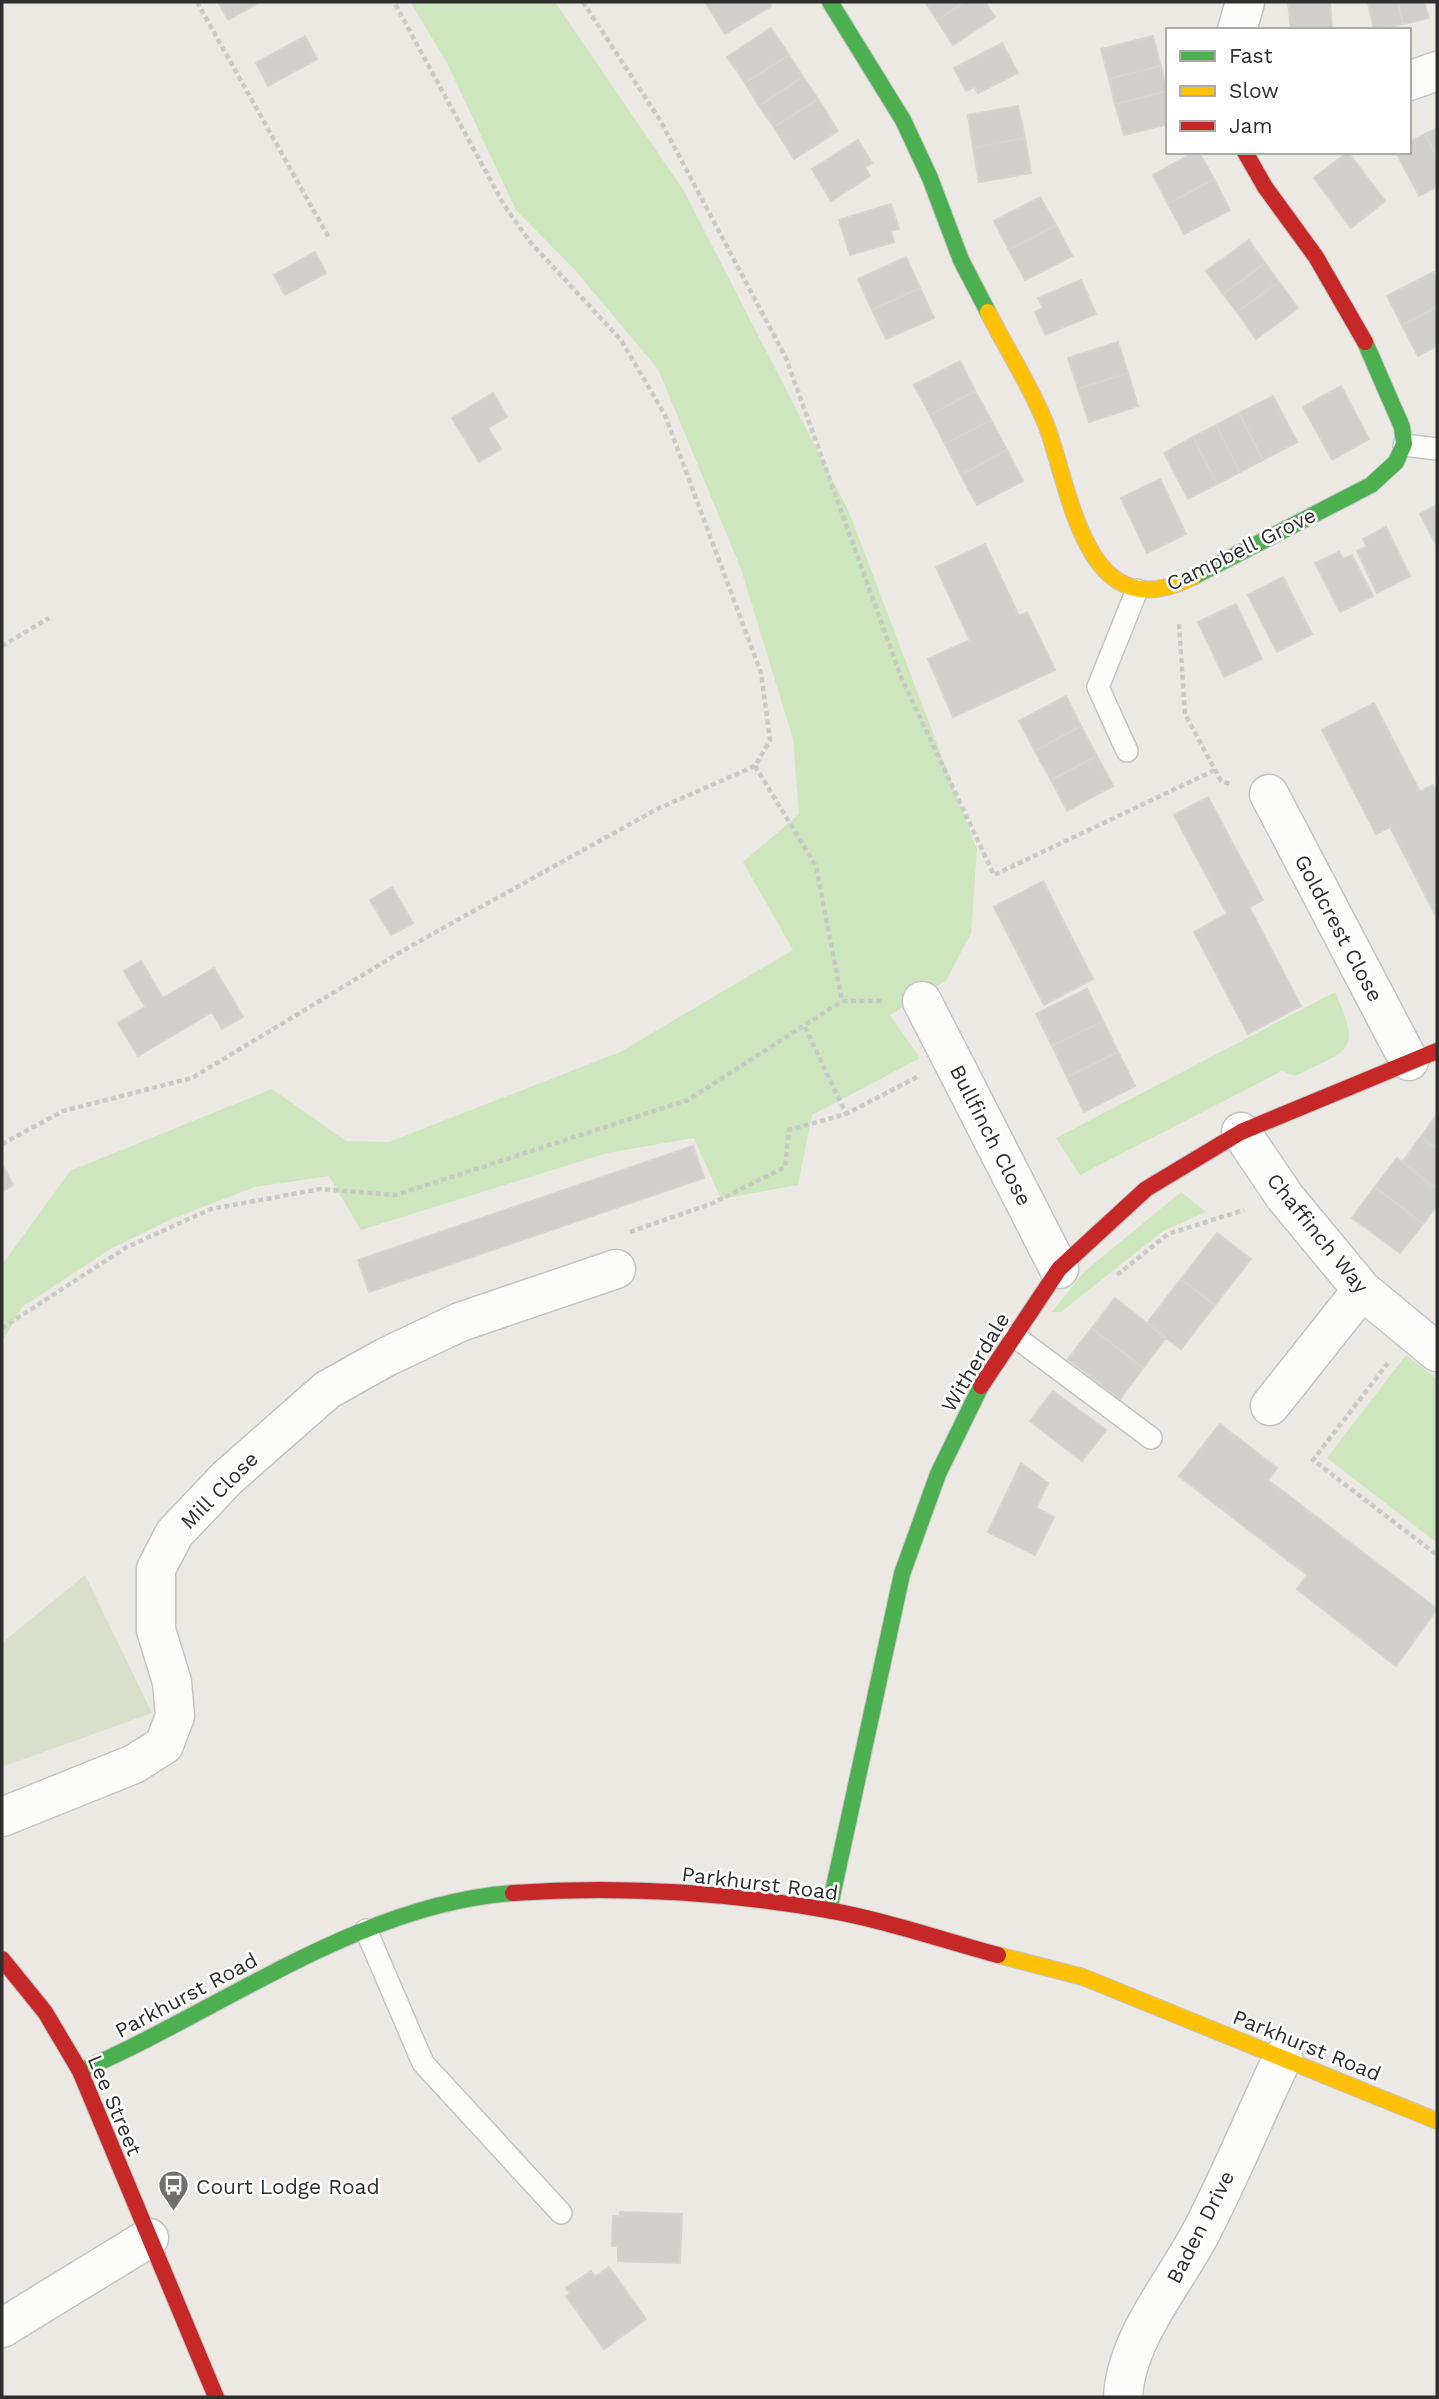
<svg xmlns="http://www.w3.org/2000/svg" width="1439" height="2399" font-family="'Work Sans',sans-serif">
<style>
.green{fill:#cee6be}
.cemetery{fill:#d8e0cc}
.building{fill:#d1cecb;stroke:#d7d4d0;stroke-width:2}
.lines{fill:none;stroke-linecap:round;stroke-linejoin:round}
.lane-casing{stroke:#c5c4c5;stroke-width:24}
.street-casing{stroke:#c5c4c5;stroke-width:41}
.fast-casing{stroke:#c5c4c5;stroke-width:18}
.slow-casing{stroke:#c5c4c5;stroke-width:18}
.jam-casing{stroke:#c5c4c5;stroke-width:18}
.path{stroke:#c9c9c8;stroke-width:4.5;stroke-dasharray:5 3.5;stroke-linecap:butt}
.lane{stroke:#fcfcfb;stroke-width:21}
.street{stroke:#fcfcfb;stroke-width:38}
.fast{stroke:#4caf50;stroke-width:16}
.slow{stroke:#ffc107;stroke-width:16}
.jam{stroke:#c62828;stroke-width:16}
.labels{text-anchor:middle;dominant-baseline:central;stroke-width:5;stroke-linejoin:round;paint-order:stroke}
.street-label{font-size:21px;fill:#2e2e2e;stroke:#fff}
.poi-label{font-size:21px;fill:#2e2e2e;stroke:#fff;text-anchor:start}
</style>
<rect width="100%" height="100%" fill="#ece8e4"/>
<path class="green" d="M410 2H555L684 191 849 512 977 849 971 933 946 981 890 1015 920 1058 812 1115 798 1185 721 1199 694 1138 607 1153 361 1230 329 1176 255 1187 174 1218 112 1248 22 1307 2 1342V1265L70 1171 272 1089 346 1141 389 1142 620 1052 793 950 743 862 799 814 793 739 741 569 658 369 575 270 516 210 446 61Z
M1335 992C1363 1054 1348 1049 1295 1076L1282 1071 1080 1175 1056 1138Z
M1181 1192 1206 1212 1163 1231 1061 1312H1052L1084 1272Z
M1406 1355 1437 1379V1543L1327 1458Z"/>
<path class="cemetery" d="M85 1575 152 1713 2 1767V1643Z"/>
<path class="building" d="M218 2H260L228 20Z
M705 2H769L771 6 725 34Z
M925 2H965L937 20Z
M965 2H985L995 17 953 45 937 20Z
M1288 2H1330L1332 30H1291Z
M1368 2H1398L1403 24 1374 30Z
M1398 2H1424L1429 18 1403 24Z
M771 28 789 55 745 83 727 57Z
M305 36 317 59 268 86 256 63Z
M1153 36 1161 66 1109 79 1101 49Z
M1002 43 1018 73 978 93 974 87 966 91 954 68Z
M789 55 803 77 759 106 745 83Z
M1161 66 1167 91 1115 104 1109 79Z
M803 77 818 99 774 127 759 106Z
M1167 91 1168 124 1124 135 1115 104Z
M818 99 838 131 794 159 774 127Z
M1018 106 1025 138 973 148 968 115Z
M1437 128V156L1425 134Z
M1425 134 1437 156V187L1419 196 1396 152H1409V142Z
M1025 138 1031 173 979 182 973 148Z
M858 140 872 163 865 167 870 176 831 201 812 169Z
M1195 152H1199L1214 179 1168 204 1153 175Z
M1348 152 1385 201 1351 228 1314 178Z
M1214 179 1230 210 1184 234 1168 204Z
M1040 197 1056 225 1009 250 994 221Z
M891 204 899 229 891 231 894 242 850 255 839 220Z
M1056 225 1072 256 1025 280 1009 250Z
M1249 240 1265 263 1223 294 1206 271Z
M315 252 326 273 285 295 274 275Z
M906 257 920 288 872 310 858 279Z
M1265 263 1279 282 1237 312 1223 294Z
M1433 272 1437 280V307L1402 325 1387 296Z
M1081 280 1096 314 1045 335 1035 312 1043 308 1038 298Z
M1279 282 1298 308 1256 339 1237 312Z
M920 288 934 318 886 339 872 310Z
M1437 307V346L1418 356 1402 325Z
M1118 342 1128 373 1078 389 1068 358Z
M960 361 975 391 930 415 914 385Z
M1128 373 1138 406 1089 422 1078 389Z
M1341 386 1369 439 1332 460 1303 407Z
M975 391 991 420 945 444 930 415Z
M493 393 507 417 488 428 501 449 479 462 452 418Z
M1273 396 1297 442 1263 460 1239 413Z
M1239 413 1263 460 1240 472 1216 425Z
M991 420 1007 450 961 475 945 444Z
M1216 425 1240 472 1217 484 1193 437Z
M1193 437 1217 484 1188 499 1164 453Z
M1007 450 1023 481 977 505 961 475Z
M1160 479 1186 534 1147 553 1121 498Z
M1437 505V546L1420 514Z
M1386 527 1410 576 1377 593 1357 551 1367 547 1363 539Z
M985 544 1019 616 1027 612 1055 670 953 717 928 659 970 640 936 567Z
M1339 552 1343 559 1352 555 1373 596 1340 612 1315 563Z
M1283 577 1312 634 1277 652 1248 595Z
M1236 604 1262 659 1224 677 1198 622Z
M1066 696 1081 726 1035 751 1019 721Z
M1374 703 1420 792 1433 785 1437 794V918L1390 827 1376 834 1322 730Z
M1081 726 1097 756 1051 780 1035 751Z
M1097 756 1113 786 1067 811 1051 780Z
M1208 797 1263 900 1249 907 1301 1006 1248 1034 1194 932 1227 914 1174 815Z
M1043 881 1093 979 1044 1005 994 907Z
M392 887 413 923 391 935 370 900Z
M141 961 163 998 214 968 243 1017 222 1029 212 1012 138 1056 118 1023 145 1007 124 971Z
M1087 989 1103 1021 1052 1046 1036 1014Z
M1103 1021 1118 1052 1067 1077 1052 1046Z
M1118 1052 1135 1086 1084 1112 1067 1077Z
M1437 1114V1149L1421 1137Z
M1421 1137 1437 1149V1189L1402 1162Z
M693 1146 704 1178 369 1292 358 1260Z
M1397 1158 1437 1189V1205L1423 1224 1375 1187Z
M3 1166 13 1185 2 1192V1167Z
M1375 1187 1423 1224 1400 1253 1352 1218Z
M1217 1233 1251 1259 1215 1305 1181 1279Z
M1181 1279 1215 1305 1181 1349 1147 1323Z
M1115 1298 1166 1338 1143 1368 1092 1328Z
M1092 1328 1143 1368 1120 1399 1068 1359Z
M1053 1391 1106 1430 1082 1461 1030 1421Z
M1220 1424 1277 1468 1268 1480 1437 1609 1396 1666 1297 1589 1307 1575 1179 1476Z
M1021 1463 1048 1483 1036 1508 1054 1517 1035 1555 988 1532Z
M620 2212 682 2214 680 2263 618 2261V2246H612L613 2216H620Z
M609 2267 646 2319 604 2349 566 2296 570 2293 566 2288 591 2271 595 2277Z"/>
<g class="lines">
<defs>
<path id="lane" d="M1404 445 1437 449
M1127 751 1098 687 1137 590
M1014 1336 1151 1438
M366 1930 423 2063 561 2213"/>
<path id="street" d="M1237 30 1245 2
M1409 81 1437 71
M1269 794 1409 1061
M922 1001 1059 1269
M1241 1132 1285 1197 1362 1290 1437 1352
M1270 1406 1362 1290
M2 1817 134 1764 164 1745 175 1716 172 1682 156 1630V1569L174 1534 227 1478 327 1390 386 1357 460 1322 616 1269
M2 2328 149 2238
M1123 2397C1126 2340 1171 2287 1198 2238 1229 2180 1254 2117 1283 2057"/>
<path id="fast" d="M830 2 903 120 930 178 961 260 988 312
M1193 577 1371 485 1396 462 1404 444 1402 427 1365 342
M829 1910 902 1574 938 1474 981 1386
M80 2071C220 2011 358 1904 513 1893"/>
<path id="slow" d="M988 312C1007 350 1032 388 1047 427 1072 496 1086 631 1193 577
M998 1955 1083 1977 1437 2121"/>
<path id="jam" d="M1245 152 1265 187 1316 257 1365 342
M981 1386 1059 1269 1146 1189 1241 1132 1437 1051
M513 1893C617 1886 724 1892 827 1910 885 1920 942 1940 998 1955
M2 1959 45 2012 80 2071 216 2397"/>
</defs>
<use href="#lane" class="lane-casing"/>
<use href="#street" class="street-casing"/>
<use href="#fast" class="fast-casing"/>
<use href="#slow" class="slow-casing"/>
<use href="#jam" class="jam-casing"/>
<path class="path" d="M197 2 329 238
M583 2 660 120 786 358 901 677 994 875 1215 770
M1179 624 1185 714 1221 781 1231 784
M2 646 49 618
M755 766 816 866 842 1001H884
M805 1027 846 1114
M2 1144 63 1111 192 1078 409 947 657 809 755 766 770 740 761 673 665 415 621 340 530 242 504 205 394 2
M630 1232 713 1203 785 1167 789 1130 846 1114 917 1077
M1117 1275 1168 1234 1244 1210
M2 1328 127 1247 211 1209 320 1189 396 1195 688 1100 842 1001
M1388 1363 1313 1460 1437 1555"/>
<use href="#lane" class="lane"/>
<use href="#street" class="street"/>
<use href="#fast" class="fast"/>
<use href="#slow" class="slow"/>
<use href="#jam" class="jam"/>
</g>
<defs>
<symbol id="bus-pin" viewBox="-11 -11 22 30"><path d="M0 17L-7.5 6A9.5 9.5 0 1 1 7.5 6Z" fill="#706f6e" stroke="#fff"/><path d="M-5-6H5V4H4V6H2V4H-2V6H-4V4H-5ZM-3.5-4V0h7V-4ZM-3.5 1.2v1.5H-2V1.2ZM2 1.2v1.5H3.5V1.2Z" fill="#fff"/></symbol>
</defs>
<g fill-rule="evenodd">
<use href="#bus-pin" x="156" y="2168" width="35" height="47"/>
</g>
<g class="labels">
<g class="street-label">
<text transform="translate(1241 549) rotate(-26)">Campbell Grove</text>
<text transform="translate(1339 928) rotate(62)">Goldcrest Close</text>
<text transform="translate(991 1135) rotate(63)">Bullfinch Close</text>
<text transform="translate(1318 1233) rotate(51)">Chaffinch Way</text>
<text transform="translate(975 1362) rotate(-59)">Witherdale</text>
<text transform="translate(219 1490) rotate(-45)">Mill Close</text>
<text transform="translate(760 1883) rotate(7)">Parkhurst Road</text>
<text transform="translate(186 1995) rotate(-28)">Parkhurst Road</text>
<text transform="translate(1307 2045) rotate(22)">Parkhurst Road</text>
<text transform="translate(115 2105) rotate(67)">Lee Street</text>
<text transform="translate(1200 2227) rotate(-63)">Baden Drive</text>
</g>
<g class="poi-label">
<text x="196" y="2186">Court Lodge Road</text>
</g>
</g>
<rect width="1439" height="2399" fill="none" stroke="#2e2e2e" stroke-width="7"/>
<rect x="1166" y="28" width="245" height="126" fill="#ffffff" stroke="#ababab" stroke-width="2"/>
<rect x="1180" y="51" width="35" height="10" fill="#4caf50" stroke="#ababab" stroke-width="2"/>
<text x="1229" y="63" font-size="21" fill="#2e2e2e">Fast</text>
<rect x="1180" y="86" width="35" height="10" fill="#ffc107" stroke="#ababab" stroke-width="2"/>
<text x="1229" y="98" font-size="21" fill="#2e2e2e">Slow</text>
<rect x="1180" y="121" width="35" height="10" fill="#c62828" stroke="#ababab" stroke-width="2"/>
<text x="1229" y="133" font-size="21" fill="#2e2e2e">Jam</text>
</svg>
